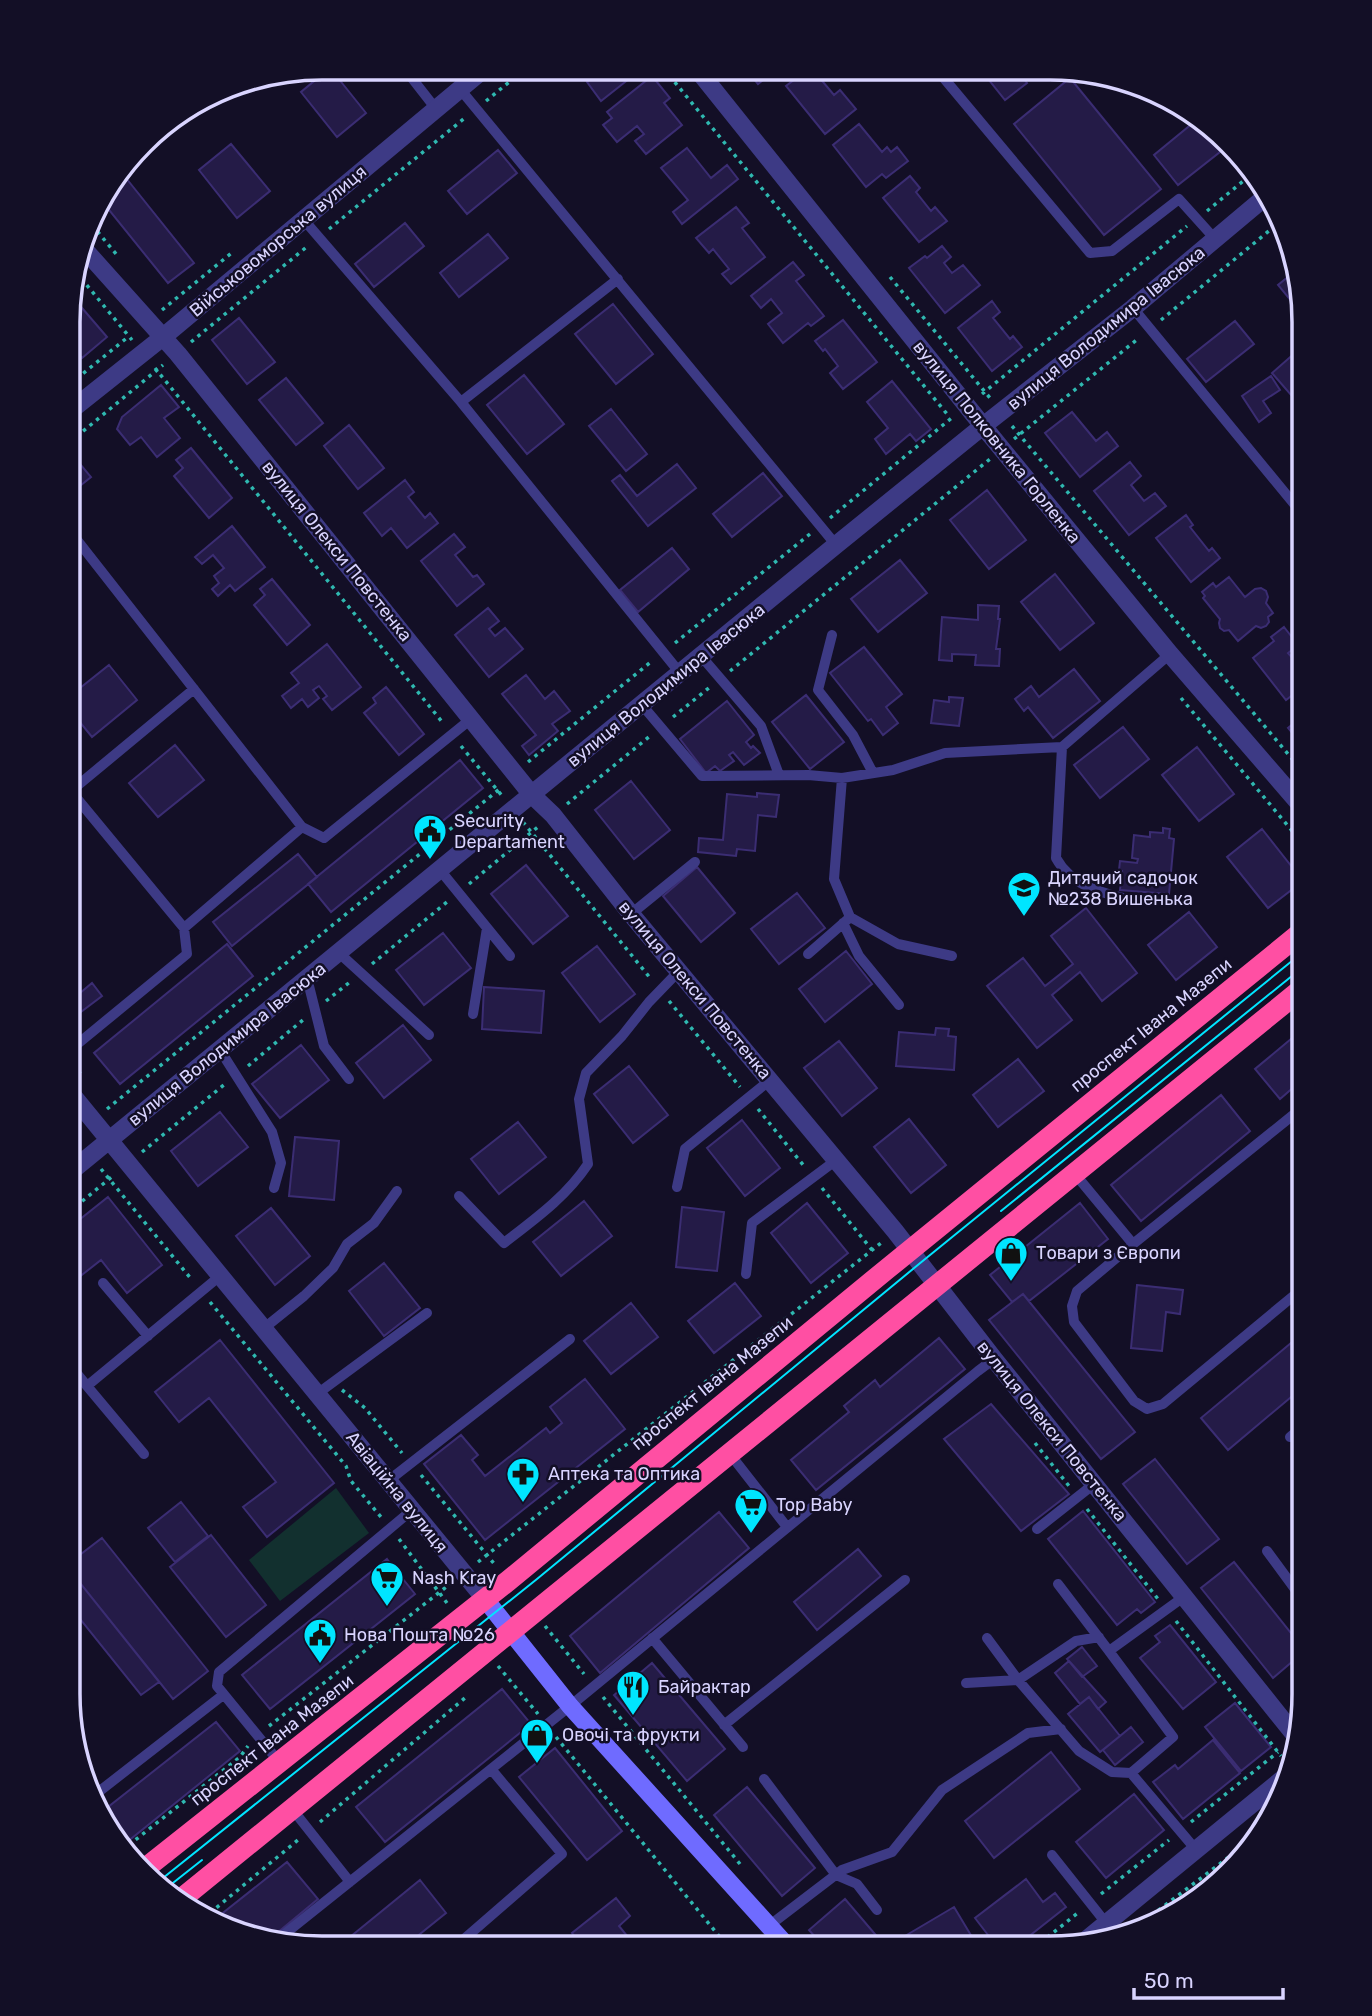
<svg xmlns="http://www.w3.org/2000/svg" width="1372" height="2016" font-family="Rubik,sans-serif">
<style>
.green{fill:#12302f}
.building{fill:#241b47;stroke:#3b2d73;stroke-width:2}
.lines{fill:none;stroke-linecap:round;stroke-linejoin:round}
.path{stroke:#2fb8b0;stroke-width:3.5;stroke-dasharray:3.5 5;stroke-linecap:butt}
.lane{stroke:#3d3a85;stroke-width:10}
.street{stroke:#3d3a85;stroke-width:18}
.secondary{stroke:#6f6bff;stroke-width:18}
.highway{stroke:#ff4fa3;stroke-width:21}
.tram{stroke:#00e5ff;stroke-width:2}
.labels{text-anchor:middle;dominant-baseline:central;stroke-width:5;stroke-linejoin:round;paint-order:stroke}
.street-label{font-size:18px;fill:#d9d4ff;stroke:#130f26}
.poi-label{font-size:18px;fill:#d9d4ff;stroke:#130f26;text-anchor:start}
.rim{fill:none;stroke:#d9d4ff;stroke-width:3.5}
</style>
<rect width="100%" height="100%" fill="#130f26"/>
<path class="green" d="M336 1488 369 1533 280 1601 249 1560Z"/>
<path class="building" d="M330 68 366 113 337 137 301 92Z
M593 69H637L639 71 601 101 587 82 597 74Z
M746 69 776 70 758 84Z
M807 70H813L834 95 840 90 856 109 825 134 786 86Z
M981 70H1017L1027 83 1005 100Z
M652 76 670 98 664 103 682 125 646 154 635 141 644 134 637 126 617 142 603 125 612 118 607 112Z
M1070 78 1161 189 1104 235 1014 124Z
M1199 118 1204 121 1225 148 1178 185 1154 155Z
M859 124 882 152 887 147 891 152 897 147 908 161 886 178 882 174 866 187 833 145Z
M231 144 270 191 237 218 199 170Z
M687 148 711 178 727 165 738 179 682 224 673 212 688 200 661 168Z
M498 150 517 173 467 214 448 191Z
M122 173 194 263 168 283 101 200Z
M910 176 920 188 916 192 931 211 935 207 947 221 919 242 883 198Z
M736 207 749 223 742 228 765 257 731 284 722 274 729 269 713 249 709 253 696 238Z
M405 223 424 246 374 287 355 264Z
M488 234 508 258 459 297 440 273Z
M942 246 951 257 944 263 952 273 963 265 980 285 945 313 909 268 925 256 927 258Z
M793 262 804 275 796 281 824 316 811 326 808 323 783 343 768 324 782 313 771 299 761 308 751 296Z
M1294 272 1300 305 1297 308 1278 285Z
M70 294 107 337 82 358 70 344Z
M992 301 1000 312 993 318 1010 339 1013 336 1022 347 992 371 958 328Z
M613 304 653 354 616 384 575 334Z
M239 318 275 362 247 384 212 340Z
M843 320 877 362 843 389 830 373 838 366 825 349 823 351 815 341Z
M1235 321 1254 344 1206 382 1187 359Z
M1304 345V385L1291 395 1272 373Z
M524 375 564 424 527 454 487 405Z
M1271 376 1280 390 1263 401 1271 413 1259 422 1242 396Z
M286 378 323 423 296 445 259 400Z
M892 381 931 429 916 441 910 434 886 454 875 439 888 428 867 402Z
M161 385 179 407 164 418 180 438 157 457 141 437 130 445 117 429 122 417Z
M611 409 647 454 626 471 589 426Z
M1072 412 1096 441 1107 432 1118 446 1080 477 1045 433Z
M349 425 384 468 358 489 324 446Z
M191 448 232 498 209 518 174 476 183 468 176 460Z
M70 452 91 477 70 494Z
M1130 462 1141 476 1131 485 1144 501 1155 493 1166 506 1129 535 1094 491Z
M677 464 696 488 648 526 612 481 620 475 637 496Z
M763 473 782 496 732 537 713 514Z
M405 480 414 492 408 497 425 518 430 513 438 523 407 548 391 528 382 536 364 513Z
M987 490 1026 540 989 569 950 520Z
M1186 515 1193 525 1190 527 1209 551 1212 548 1220 558 1191 582 1156 538Z
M232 526 265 567 235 591 230 585 218 596 212 589 219 583 214 576 224 568 213 555 202 564 195 557Z
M454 534 465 547 455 555 473 577 477 575 484 584 457 606 421 561Z
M672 548 689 569 638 612 620 590Z
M900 560 927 593 878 632 851 599Z
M1055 574 1094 623 1060 650 1021 602Z
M1229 577 1245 597 1255 589 1261 588 1266 591 1268 597 1266 603 1273 613 1268 617 1269 622 1266 626 1261 628 1256 626 1238 641 1229 630 1224 631 1220 628 1219 623 1220 619 1203 598 1205 596 1202 592 1213 583 1216 587Z
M272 579 310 625 287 645 254 605 265 595 260 589Z
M978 605 999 606 998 619H1000L996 649H1000L999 666 975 665 976 655 952 654V661L939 660 942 617 978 620Z
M488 608 499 621 489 629 495 636 505 628 523 649 489 677 455 635Z
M1284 627 1298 645 1288 653 1304 671V686L1286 700 1253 658 1274 641 1271 637Z
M327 644 361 687 332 710 323 699 327 696 319 686 313 690 319 698 308 707 302 699 291 708 282 696 299 683 291 673Z
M864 647 902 694 886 707 898 723 883 735 871 719 868 721 830 673Z
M109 665 137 700 92 737 70 710V696Z
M1074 669 1100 701 1053 738 1028 707 1024 711 1015 699 1031 686 1039 697Z
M526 675 545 699 554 691 570 711 552 724 558 731 529 755 522 746 536 735 502 694Z
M386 687 424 734 399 755 364 713 376 703 373 698Z
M806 695 844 742 810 769 772 722Z
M949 697 963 698 959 726 931 723 934 700 949 702Z
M727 701 754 735 746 742 751 748 753 746 760 753 744 765 733 752 729 755 734 761 720 771 715 766 706 773 680 739Z
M1304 715V747L1288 728Z
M1123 727 1149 759 1100 798 1074 765Z
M175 745 204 780 158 817 129 783Z
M1197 747 1234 794 1199 821 1162 775Z
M460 760 483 788 331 912 308 884Z
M631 781 670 830 634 859 595 810Z
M757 793 779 795 776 817 758 815 755 851 737 849 736 856 698 852 699 838 723 840 727 794 757 797Z
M1163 828 1170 829 1169 838 1174 839 1169 894 1120 890 1122 871 1119 870 1120 861 1137 863 1138 859 1132 858 1134 835 1150 837V832L1163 833Z
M1262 829 1303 881 1268 908 1227 857Z
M298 854 317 877 232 946 213 922Z
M526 865 568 916 533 944 491 894Z
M697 867 735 913 701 942 663 896Z
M797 893 825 928 779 964 751 929Z
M1086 908 1137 973 1102 1001 1080 972 1052 995 1072 1020 1037 1048 987 986 1023 958 1045 986 1073 964 1051 936Z
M1189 912 1217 947 1176 980 1148 945Z
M443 933 471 968 424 1005 396 970Z
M227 944 253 976 120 1084 94 1053Z
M597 946 635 994 600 1022 562 973Z
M846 951 872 984 825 1022 799 989Z
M69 979 80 993 92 983 102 996 69 1021Z
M484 987 544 991 541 1033 482 1029Z
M403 1025 431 1060 384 1098 356 1063Z
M936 1028 949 1029 948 1036 956 1037 954 1070 896 1066 899 1032 935 1035Z
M1303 1029V1079L1280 1099 1255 1069Z
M839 1041 877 1088 842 1116 804 1068Z
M301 1045 329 1080 280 1118 252 1084Z
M1018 1059 1044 1091 998 1127 973 1095Z
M629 1066 668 1115 633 1143 594 1094Z
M1221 1095 1250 1131 1141 1221 1111 1185Z
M220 1112 248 1147 198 1186 171 1151Z
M909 1119 946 1165 911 1193 874 1147Z
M742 1120 780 1168 745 1196 707 1148Z
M518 1122 546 1157 499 1194 471 1159Z
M295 1137 339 1141 334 1200 289 1196Z
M108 1197 162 1265 127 1293 101 1260 69 1285V1228Z
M584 1201 612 1236 561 1276 533 1242Z
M807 1203 848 1253 811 1283 771 1233Z
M1080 1203 1108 1239 1029 1301 1023 1294 1012 1302 990 1275Z
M682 1207 724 1212 717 1271 676 1267Z
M271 1208 310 1256 275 1285 236 1236Z
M384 1263 420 1308 384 1336 349 1291Z
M735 1283 761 1316 714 1353 688 1321Z
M1137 1285 1183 1290 1180 1314 1166 1312 1162 1351 1131 1348Z
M1023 1294 1135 1432 1101 1459 989 1320Z
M631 1303 658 1337 611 1374 584 1341Z
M1303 1333V1387L1228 1450 1201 1418Z
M939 1338 965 1369 816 1490 791 1460 849 1412 844 1406 875 1380 880 1387Z
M220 1340 334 1483 267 1537 243 1507 276 1482 209 1398 179 1422 155 1392Z
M585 1379 625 1429 485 1540 424 1464 461 1435 478 1455 472 1460 485 1476 546 1428 550 1433 562 1423 550 1407Z
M991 1404 1069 1494 1021 1531 944 1439Z
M1155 1459 1219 1539 1187 1564 1123 1484Z
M181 1502 208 1536 175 1562 148 1528Z
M1083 1511 1155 1602 1141 1613 1137 1609 1117 1625 1048 1539Z
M719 1512 749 1548 600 1673 570 1636Z
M211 1535 266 1605 226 1637 170 1567Z
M102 1538 208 1671 173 1699 68 1568V1564Z
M858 1549 881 1576 817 1630 794 1602Z
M387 1559 415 1594 270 1709 242 1675Z
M1234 1562 1303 1648V1667L1300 1670 1293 1661 1273 1678 1201 1588Z
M68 1568 159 1682 141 1695 68 1604Z
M1170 1625 1216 1682 1183 1709 1140 1658 1160 1642 1155 1636Z
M1082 1647 1097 1666 1082 1677 1067 1659Z
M1069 1661 1106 1702 1098 1709 1089 1697 1080 1704 1055 1673Z
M652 1663 725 1749 687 1781 614 1695Z
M502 1689 531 1724 385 1842 356 1807Z
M1089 1697 1120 1736 1100 1752 1068 1714Z
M1235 1703 1271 1747 1241 1771 1205 1727Z
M216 1722 240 1751 127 1842 103 1811Z
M1131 1727 1143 1742 1115 1765 1103 1750Z
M1213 1740 1240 1773 1183 1819 1153 1782 1175 1765 1178 1769Z
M555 1748 622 1831 587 1860 519 1777Z
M1051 1752 1080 1789 994 1858 965 1821Z
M747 1787 815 1868 782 1896 714 1815Z
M1134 1794 1164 1830 1106 1878 1076 1842Z
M287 1862 318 1899 271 1938 219 1916Z
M1026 1879 1043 1902 1055 1893 1066 1907 1014 1948H998L975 1918Z
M420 1880 446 1913 405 1946H339Z
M616 1898 630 1916 619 1926 636 1947 582 1946 572 1933Z
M845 1899 886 1947H824L809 1930Z
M954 1907 975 1942 966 1948 912 1947 905 1936Z"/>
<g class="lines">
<path class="path" d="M664 69 947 414
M486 101 525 69
M1207 211 1248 177
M92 225 117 255
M329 229 466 117
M76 272 132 340
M890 277 990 398
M162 310 234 251
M1161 320 1281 221
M191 342 309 245
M155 368 443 723
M70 384 128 337
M982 394 1187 226
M1012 426 1304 773
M1014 439 1139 338
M70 442 163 365
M830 518 954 416
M675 643 810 534
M730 671 990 459
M1181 698 1304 845
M673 717 710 687
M461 746 503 797
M528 762 652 661
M567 804 650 736
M523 822 651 979
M469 884 539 826
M372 964 447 902
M326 1001 350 982
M669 1001 740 1087
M73 1064 83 1077
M248 1066 304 1019
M107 1109 502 787
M758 1109 804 1166
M69 1130 79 1142
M142 1152 225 1084
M101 1169 192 1280
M822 1188 872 1250
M69 1212 114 1175
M210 1302 346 1466 351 1481 381 1517
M342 1390 365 1408 402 1453
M1035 1443 1069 1486
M421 1475 496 1566
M1087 1509 1158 1599
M399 1539 447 1603
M478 1562 881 1243
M1176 1621 1281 1756
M545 1626 584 1674
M498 1666 538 1714
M603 1697 740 1864
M269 1726 450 1584
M556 1737 728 1947
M320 1822 466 1697
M1191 1822 1278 1752
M129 1845 240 1757 248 1746
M1101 1894 1169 1840
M210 1913 298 1840
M1131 1931 1258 1835
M1034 1948 1079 1912"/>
<path class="lane" d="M404 68 436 109
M937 70 1090 253 1112 251 1179 199 1215 239
M1077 70 1084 71
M460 89 836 545
M304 220 461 402 680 673
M1133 308 1304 516
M461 402 618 279
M70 531 302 827 324 838 471 719
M832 635 818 690 853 735 873 773
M701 656 761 726 779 775
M642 705 702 776 808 775 842 778 893 770 945 753 1062 747 1170 654
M1062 747 1056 858C1073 889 1108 894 1140 902
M842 778 834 879 850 917 898 944 952 956
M70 790 184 928 302 827
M71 791 194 689
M440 870 510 956
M631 914 695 862
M843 923 859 956 899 1005
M339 953 429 1035
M808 954 847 920
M307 978 324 1046 349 1079
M473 1014 487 928
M220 1050 272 1132 281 1163 274 1188
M69 1051 187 954 184 928
M1075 1174 1133 1244 1303 1107
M677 1187 685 1149 769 1081
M459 1196 504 1243C535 1219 566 1197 588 1164L579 1099 586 1073 622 1036 649 1002 679 971
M1133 1244 1077 1291 1072 1306 1074 1322 1134 1401 1147 1409 1163 1404 1303 1288
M746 1274 752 1223 835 1161
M103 1283 148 1336
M263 1329 304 1296 333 1268 347 1244 374 1223 397 1191
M69 1364 87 1386
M317 1394 427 1313
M1290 1437 1303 1426
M144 1454 87 1386 220 1276
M730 1454 787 1527
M388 1481 570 1339
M1037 1529 1094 1484
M1267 1551 1303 1600
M1058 1584 1109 1651
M1185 1596 1109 1651 1173 1737 1131 1773 1197 1851
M652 1638 743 1747
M987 1638 1018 1680 1079 1751 1112 1772 1131 1773
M966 1683 1018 1680 1076 1641 1099 1637
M724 1725 905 1580
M280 1763 217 1686 219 1672 412 1510
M764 1779 836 1875 857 1884 877 1910
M92 1797 223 1695
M293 1810 350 1882
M1052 1855 1106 1923
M770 1925 842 1870 892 1852 942 1790 1028 1733 1061 1729
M277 1940 570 1706 978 1371 994 1359
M456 1946 562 1854 491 1769"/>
<path class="street" d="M697 69 983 426 1170 654 1304 809
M84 249 178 354 532 795 553 815 631 914 895 1231 994 1359 1298 1739
M70 411 163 337 484 69
M69 1091 485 1599
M69 1173 836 545 983 426 1133 308 1264 198
M1086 1940 1291 1772"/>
<path class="secondary" d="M485 1599 570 1706 788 1947"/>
<path class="highway" d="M147 1867 508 1581 887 1269 1303 931
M180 1900 1303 988"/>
<path class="tram" d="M1001 1211 1303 967
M158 1882 537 1579 919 1264 1303 952
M164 1890 202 1860"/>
</g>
<defs>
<symbol id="civic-pin" viewBox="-11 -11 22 30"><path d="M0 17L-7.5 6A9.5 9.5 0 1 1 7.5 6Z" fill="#00e5ff" stroke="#130f26"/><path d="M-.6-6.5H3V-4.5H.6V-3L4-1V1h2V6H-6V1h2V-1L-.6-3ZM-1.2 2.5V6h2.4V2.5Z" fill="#111"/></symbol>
<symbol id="school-pin" viewBox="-11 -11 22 30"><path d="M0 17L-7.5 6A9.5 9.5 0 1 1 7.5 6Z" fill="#00e5ff" stroke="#130f26"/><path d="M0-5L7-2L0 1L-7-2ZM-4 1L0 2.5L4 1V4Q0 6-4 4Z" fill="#111"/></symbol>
<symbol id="shop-pin" viewBox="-11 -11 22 30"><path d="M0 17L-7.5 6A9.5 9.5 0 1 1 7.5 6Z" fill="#00e5ff" stroke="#130f26"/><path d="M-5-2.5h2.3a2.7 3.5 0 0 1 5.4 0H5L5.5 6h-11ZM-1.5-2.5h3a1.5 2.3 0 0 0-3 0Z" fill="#111"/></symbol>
<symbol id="pharmacy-pin" viewBox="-11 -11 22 30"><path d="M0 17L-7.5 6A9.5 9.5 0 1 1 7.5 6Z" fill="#00e5ff" stroke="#130f26"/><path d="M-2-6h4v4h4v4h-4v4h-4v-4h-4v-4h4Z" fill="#111"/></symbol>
<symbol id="supermarket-pin" viewBox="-11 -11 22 30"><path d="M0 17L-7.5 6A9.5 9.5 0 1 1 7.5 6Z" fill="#00e5ff" stroke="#130f26"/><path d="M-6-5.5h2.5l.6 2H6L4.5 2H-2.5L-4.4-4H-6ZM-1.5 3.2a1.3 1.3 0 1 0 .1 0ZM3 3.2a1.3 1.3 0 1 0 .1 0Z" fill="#111"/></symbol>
<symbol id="restaurant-pin" viewBox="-11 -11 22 30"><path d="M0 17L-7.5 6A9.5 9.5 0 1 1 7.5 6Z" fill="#00e5ff" stroke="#130f26"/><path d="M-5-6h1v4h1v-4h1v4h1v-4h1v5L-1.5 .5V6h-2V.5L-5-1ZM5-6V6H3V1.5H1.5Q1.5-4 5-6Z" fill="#111"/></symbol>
</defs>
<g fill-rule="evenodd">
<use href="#civic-pin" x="411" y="812" width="38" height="52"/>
<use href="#school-pin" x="1005" y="869" width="38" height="52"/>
<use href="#shop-pin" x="992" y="1234" width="38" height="52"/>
<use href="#pharmacy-pin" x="504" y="1455" width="38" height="52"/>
<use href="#supermarket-pin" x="732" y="1486" width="38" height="52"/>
<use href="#supermarket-pin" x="368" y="1559" width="38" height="52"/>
<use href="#civic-pin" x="301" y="1616" width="38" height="52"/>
<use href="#restaurant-pin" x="614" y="1668" width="38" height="52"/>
<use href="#shop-pin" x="518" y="1716" width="38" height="52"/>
</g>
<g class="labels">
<g class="street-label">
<text transform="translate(278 241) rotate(-40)">Військовоморська вулиця</text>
<text transform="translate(1106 328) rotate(-39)">вулиця Володимира Івасюка</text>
<text transform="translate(997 442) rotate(51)">вулиця Полковника Горленка</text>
<text transform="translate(337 551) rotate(51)">вулиця Олекси Повстенка</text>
<text transform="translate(666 685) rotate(-39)">вулиця Володимира Івасюка</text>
<text transform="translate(695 990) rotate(50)">вулиця Олекси Повстенка</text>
<text transform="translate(1151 1025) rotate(-39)">проспект Івана Мазепи</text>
<text transform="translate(227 1044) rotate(-39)">вулиця Володимира Івасюка</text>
<text transform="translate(712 1383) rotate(-39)">проспект Івана Мазепи</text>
<text transform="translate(1052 1431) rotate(51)">вулиця Олекси Повстенка</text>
<text transform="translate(397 1492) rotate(51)">Авіаційна вулиця</text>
<text transform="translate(272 1740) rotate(-38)">проспект Івана Мазепи</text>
</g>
<g class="poi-label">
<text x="454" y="821">Security<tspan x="454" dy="21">Departament</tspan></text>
<text x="1048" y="878">Дитячий садочок<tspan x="1048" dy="21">№238 Вишенька</tspan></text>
<text x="1036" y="1253">Товари з Європи</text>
<text x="548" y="1474">Аптека та Оптика</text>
<text x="776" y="1505">Top Baby</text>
<text x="412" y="1578">Nash Kray</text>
<text x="344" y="1635">Нова Пошта №26</text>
<text x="658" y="1687">Байрактар</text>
<text x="562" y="1735">Овочі та фрукти</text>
</g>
</g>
<path d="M0 0H1372V2016H0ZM322 80H1050A242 242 0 0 1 1292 322V1694A242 242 0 0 1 1050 1936H322A242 242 0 0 1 80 1694V322A242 242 0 0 1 322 80Z" fill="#130f26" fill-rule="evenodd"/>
<path class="rim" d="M322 80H1050A242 242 0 0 1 1292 322V1694A242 242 0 0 1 1050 1936H322A242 242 0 0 1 80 1694V322A242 242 0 0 1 322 80Z"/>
<path d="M1134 1988v10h149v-10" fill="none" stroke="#d9d4ff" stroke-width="3.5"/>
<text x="1144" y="1988" font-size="21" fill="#d9d4ff" stroke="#130f26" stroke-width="5" paint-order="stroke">50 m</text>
</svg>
